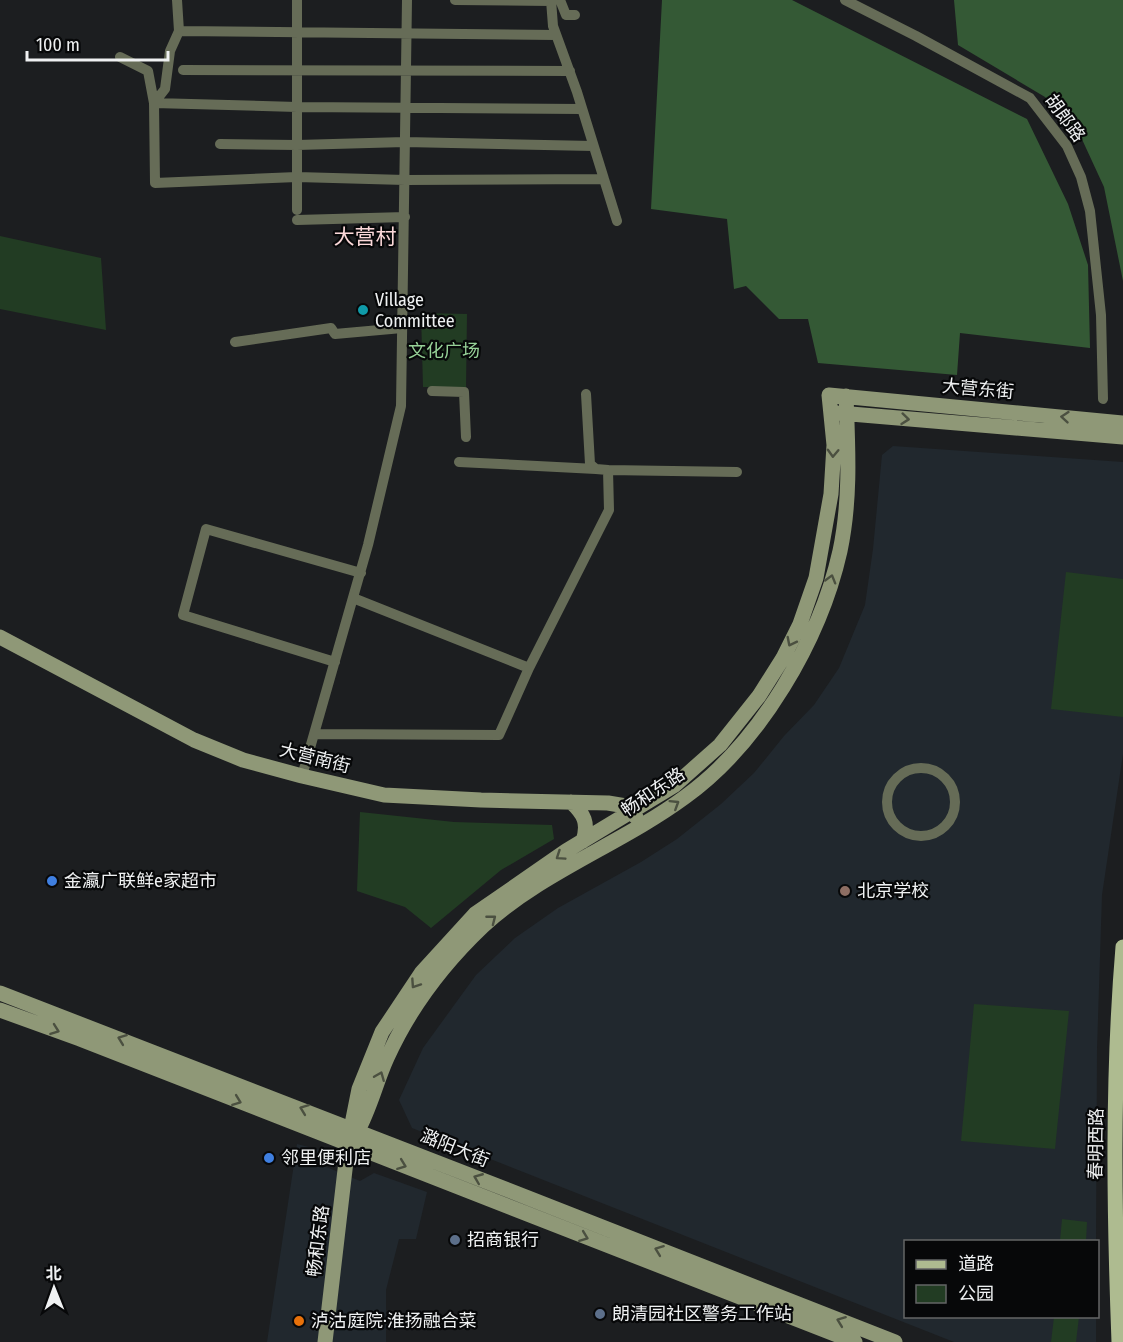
<svg xmlns="http://www.w3.org/2000/svg" width="1123" height="1342" font-family="'Fira Sans Condensed','Noto Sans SC',sans-serif">
<style>
.built{fill:#21282e}
.green{fill:#223c23}
.forest{fill:#345935}
.lines{fill:none;stroke-linecap:round;stroke-linejoin:round}
.street{stroke:#666c57;stroke-width:10}
.secondary{stroke:#8f9877;stroke-width:15}
.primary{stroke:#aebb90;stroke-width:15}
.oneway{stroke:#4b5040}
.culture-dot{fill:#0f9aa8;stroke:#070809;stroke-width:2}
.shop-dot{fill:#3f7fe0;stroke:#070809;stroke-width:2}
.education-dot{fill:#8d6e63;stroke:#070809;stroke-width:2}
.service-dot{fill:#5c6f8a;stroke:#070809;stroke-width:2}
.food-dot{fill:#e8710a;stroke:#070809;stroke-width:2}
.labels{text-anchor:middle;dominant-baseline:central;stroke-width:4.5;stroke-linejoin:round;paint-order:stroke}
.street-label{font-size:18px;fill:#eff1f2;stroke:#070809}
.poi-label{font-size:18px;fill:#eff1f2;stroke:#070809;text-anchor:start}
.park-label{font-size:18px;fill:#96d197;stroke:#070809}
.quarter-label{font-size:21px;fill:#fbd8d9;stroke:#070809}
</style>
<rect width="100%" height="100%" fill="#1c1e20"/>
<path class="built" d="M893 446 1123 462V754L1102 895 1097 1049 1096 1241 906 1242V1316L1096 1317V1342H954L412 1128 399 1100 423 1048 476 975 515 938 558 908 641 862 677 839 721 804 754 773 784 736 814 705 839 668 865 605 873 549 882 455Z
M297 1144 320 1150 324 1166 360 1181 374 1173 427 1192 416 1239H399L386 1290V1342H267Z"/>
<path class="green" d="M0 236 101 258 106 330 0 309Z
M421 313 467 314 466 388 423 387Z
M1066 572 1123 579V717L1051 709Z
M360 812 454 822 552 825 554 839 501 870 431 928 405 907 357 891Z
M974 1004 1069 1011 1055 1149 961 1141Z
M1062 1219 1087 1222 1086 1241H1060Z
M1054 1317H1079L1076 1342H1051Z"/>
<path class="forest" d="M662 0H792L1027 119 1068 204 1088 265 1090 348 960 333 957 375 818 363 808 319H779L746 286 734 289 727 219 651 209Z
M954 0H1123V281L1104 187 1080 135 1045 97 958 45Z"/>
<g class="lines">
<path class="street" d="M455 0 551 1
M551 0 553 26 577 92 617 221
M560 0 566 15H575
M845 0 916 36 1030 98 1067 146 1081 177 1090 211 1101 315 1103 399
M179 31 556 35
M120 57 148 71 154 103 155 183 297 177 405 180 604 179
M183 70 570 71
M154 103 297 107 582 109
M154 103 165 89 170 51 179 31 177 0
M220 144 297 145 405 142 593 146
M297 210V0
M297 220 405 217
M235 342 331 328 335 334 402 328
M432 391 464 392 466 437
M459 462 596 469
M608 470 737 472
M353 598 529 668
M335 662 183 615 206 529 361 573
M315 734 499 735 529 668 609 510 608 470 596 469 590 464 586 394
M887 802a34 34 0 1 1 68 0a34 34 0 1 1-68 0Z
M302 776 368 545 401 406 407 0"/>
<path class="secondary" d="M839 413 1123 437
M0 637 194 740 243 760 302 776 384 795 481 800 608 803 626 806 636 817
M571 802C584 814 589 823 583 841
M0 993C299 1107 597 1225 895 1342
M0 1010 80 1039 855 1342
M357 1132C370 1109 376 1082 387 1058 410 1007 443 964 483 926 542 872 621 844 685 797 760 743 820 640 840 551 851 499 848 448 846 396
M325 1342 348 1144 359 1089 382 1032 422 972 475 914 566 851 675 785 720 745 759 696 783 658 800 624 816 578 831 494 834 445 829 395 1123 423"/>
<path class="primary" d="M1119 1342C1114 1211 1112 1078 1123 947"/>
</g>
<defs><path id="oneway-chevron" d="M-2-3.5L2.5 0L-2 3.5" fill="none" stroke-width="1.6" stroke-linecap="round" stroke-linejoin="round" transform="scale(1.5)"/></defs>
<g class="oneway">
<use href="#oneway-chevron" transform="translate(1065 417) rotate(-175)"/>
<use href="#oneway-chevron" transform="translate(905 419) rotate(6)"/>
<use href="#oneway-chevron" transform="translate(833 453) rotate(92)"/>
<use href="#oneway-chevron" transform="translate(831 579) rotate(-74)"/>
<use href="#oneway-chevron" transform="translate(791 642) rotate(117)"/>
<use href="#oneway-chevron" transform="translate(675 804) rotate(-32)"/>
<use href="#oneway-chevron" transform="translate(560 856) rotate(146)"/>
<use href="#oneway-chevron" transform="translate(492 919) rotate(-38)"/>
<use href="#oneway-chevron" transform="translate(415 984) rotate(124)"/>
<use href="#oneway-chevron" transform="translate(55 1030) rotate(20)"/>
<use href="#oneway-chevron" transform="translate(122 1039) rotate(-159)"/>
<use href="#oneway-chevron" transform="translate(380 1076) rotate(-68)"/>
<use href="#oneway-chevron" transform="translate(237 1101) rotate(21)"/>
<use href="#oneway-chevron" transform="translate(304 1109) rotate(-159)"/>
<use href="#oneway-chevron" transform="translate(402 1165) rotate(21)"/>
<use href="#oneway-chevron" transform="translate(478 1178) rotate(-158)"/>
<use href="#oneway-chevron" transform="translate(584 1237) rotate(21)"/>
<use href="#oneway-chevron" transform="translate(659 1250) rotate(-159)"/>
<use href="#oneway-chevron" transform="translate(841 1321) rotate(-159)"/>
</g>
<circle class="culture-dot" cx="363" cy="310" r="6"/>
<g class="shop-dot">
<circle cx="52" cy="881" r="6"/>
<circle cx="269" cy="1158" r="6"/>
</g>
<circle class="education-dot" cx="845" cy="891" r="6"/>
<g class="service-dot">
<circle cx="455" cy="1240" r="6"/>
<circle cx="600" cy="1314" r="6"/>
</g>
<circle class="food-dot" cx="299" cy="1321" r="6"/>
<g class="labels">
<g class="street-label">
<text transform="translate(1065 118) rotate(54)">胡郎路</text>
<text transform="translate(978 389) rotate(5)">大营东街</text>
<text transform="translate(315 758) rotate(14)">大营南街</text>
<text transform="translate(653 792) rotate(-34)">畅和东路</text>
<text transform="translate(1096 1144) rotate(-89)">春明西路</text>
<text transform="translate(455 1148) rotate(22)">潞阳大街</text>
<text transform="translate(318 1241) rotate(-83)">畅和东路</text>
</g>
<g class="poi-label">
<text x="375" y="300">Village<tspan x="375" dy="21">Committee</tspan></text>
<text x="64" y="881">金瀛广联鲜e家超市</text>
<text x="857" y="891">北京学校</text>
<text x="281" y="1158">邻里便利店</text>
<text x="467" y="1240">招商银行</text>
<text x="612" y="1314">朗清园社区警务工作站</text>
<text x="311" y="1321">泸沽庭院·淮扬融合菜</text>
</g>
<g class="park-label">
<text x="444" y="351">文化广场</text>
</g>
<g class="quarter-label">
<text x="365" y="237">大营村</text>
</g>
</g>
<rect x="904" y="1240" width="195" height="78" fill="#070809" stroke="#646566" stroke-width="1.5"/>
<rect x="916" y="1260" width="30" height="9" fill="#aebb90" stroke="#646566" stroke-width="1.5"/>
<text x="958" y="1270" font-size="18" fill="#eff1f2">道路</text>
<rect x="916" y="1285" width="30" height="18" fill="#223c23" stroke="#646566" stroke-width="1.5"/>
<text x="958" y="1300" font-size="18" fill="#eff1f2">公园</text>
<g transform="translate(54 1288) rotate(359)" stroke="#070809" stroke-width="4.5" paint-order="stroke">
<path d="M0-4.5L10 22L0 15L-10 22Z" fill="#eff1f2"/>
<text y="-9" font-size="16" font-weight="bold" text-anchor="middle" fill="#eff1f2">北</text>
</g>
<path d="M27 51v9h141v-9" fill="none" stroke="#eff1f2" stroke-width="3"/>
<text x="36" y="51" font-size="18" fill="#eff1f2" stroke="#070809" stroke-width="4.5" paint-order="stroke">100 m</text>
</svg>
